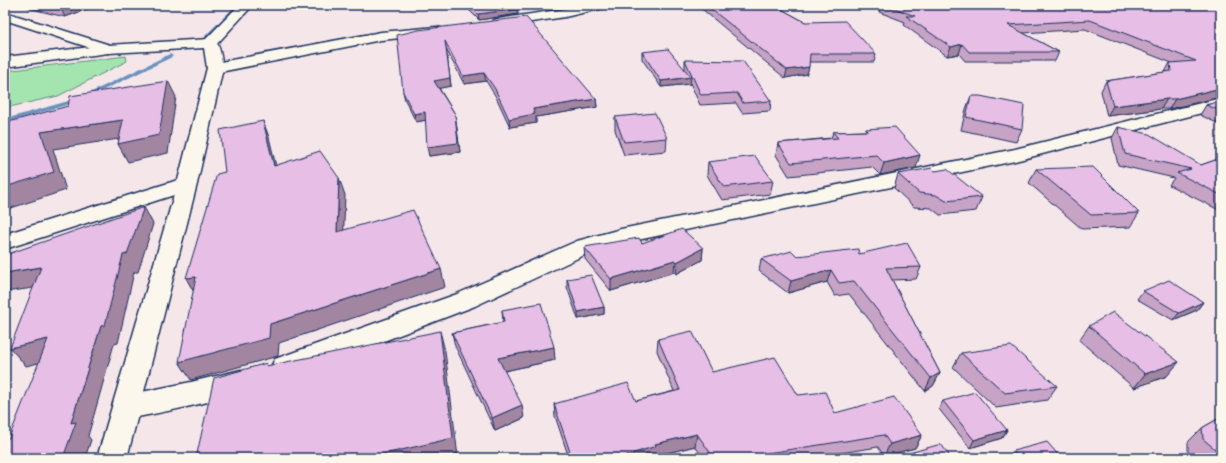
<svg xmlns="http://www.w3.org/2000/svg" width="1226" height="463" font-family="'Playpen Sans',sans-serif">
<style>
.green{fill:#a4e5af;stroke:#608a86}
.lines{fill:none;stroke-linecap:round;stroke-linejoin:round}
.stream{fill:#6b92be;fill-rule:evenodd}
.minor-casing{stroke:#1b2f5e;stroke-width:3}
.tertiary-casing{stroke:#1b2f5e;stroke-width:3}
.minor{fill:#fbf7ec;fill-rule:evenodd}
.tertiary{fill:#fbf7ec;fill-rule:evenodd}
.wall{fill:#c7a3c6;stroke:#1b2f5e}
.shaded-wall{fill:#a285a1;stroke:#1b2f5e}
.building{fill:#e7bee6;stroke:#1b2f5e}
</style>
<rect width="100%" height="100%" fill="#f5e6ea"/>
<filter id="ink" filterUnits="userSpaceOnUse"><feTurbulence type="fractalNoise" baseFrequency=".025" numOctaves="2"/><feDisplacementMap in="SourceGraphic" scale="8" xChannelSelector="R" yChannelSelector="G"/><feConvolveMatrix kernelMatrix="1 2 1 2 8 2 1 2 1" color-interpolation-filters="sRGB"/></filter>
<g filter="url(#ink)">
<path class="green" d="M126 56 127 61 58 96 5 108V71Z"/>
<g class="lines">
<path class="stream" d="M236 5H241L209 38H205V36Z
M170 54 173 56 172 57 83 100 5 123V119L79 98Z"/>
<defs>
<path id="minor" d="M239 5H253L215 46 210 47 205 46 203 43 205 40Z
M582 5H605L603 8 565 17 498 27 493 26 491 23 493 20 498 19 565 9Z
M5 12 113 46 115 49 113 52 108 53 103 52 5 20Z
M436 27 441 28 443 31 441 34 381 40 215 73 210 71 207 68 210 65 215 63 381 32Z
M1221 98V108L1015 161 623 243 593 251 475 306 295 375 285 378 275 375 271 367 275 359 457 294 577 241 621 229 1015 149Z
M241 370 251 373 255 381 251 389C211 403 169 411 127 419L117 416 113 407 117 398 127 395 191 382Z"/>
<path id="tertiary" d="M210 39 215 40C221 48 221 58 223 68L197 184 127 458H97L174 195 5 249V234L178 180 207 68 204 48 108 53 5 67V57L108 45Z"/>
</defs>
<use href="#minor" class="minor-casing"/>
<use href="#tertiary" class="tertiary-casing"/>
<use href="#minor" class="minor"/>
<use href="#tertiary" class="tertiary"/>
</g>
<path class="wall" d="M21 5H98L65 17 40 11Z
M468 5H514L517 9 518 14 479 20 469 10Z
M697 5H774L805 22 876 54 874 62H809L807 74 785 78Z
M881 5H1221V97L1169 109H1161L1107 116 1101 91 1106 81 1165 72 1170 63H1172L1085 29 1023 33 1059 52 1055 61H965L959 54 947 56 904 25 905 22 879 12Z
M418 30 596 99 597 107 536 117V123L510 127 496 97 486 81 464 84 446 49 451 86 439 88 455 114 460 152 429 156 426 120 416 122 405 100 403 92Z
M642 52 685 69V60L771 101 770 111 742 113 736 103 700 105 690 83V84L661 87 642 59Z
M971 96 1022 129 1016 142 961 130 966 109Z
M1221 101V125L1200 115 1206 105Z
M615 117 667 138 666 151 624 155 615 130Z
M1118 127 1201 165 1221 158V211L1169 185 1174 178 1118 165 1112 138Z
M866 129 916 168 880 175 872 167 789 176 776 155 778 143 831 138 833 132 865 131Z
M708 162 773 181 770 194 722 200 707 175Z
M1036 169 1139 213 1130 227 1082 229 1029 183Z
M935 171 982 197 976 211 940 215 931 208 914 207 894 188 898 174Z
M642 243 703 248 702 260 676 274 674 272 611 291 585 259 584 247Z
M859 254 921 267 916 279 892 280 940 373 933 386 925 391 849 294 835 296 827 282 788 293 759 271 761 259 797 256Z
M567 279 604 307V314L578 319 567 287Z
M1143 291 1203 302 1197 310 1173 320 1137 299Z
M502 310 555 360 504 371 524 418 495 431 455 346 452 333 503 322Z
M1089 326 1167 376 1134 388 1079 340Z
M658 339 712 372 798 395 835 413 922 435 915 448 884 456 878 447 809 458H703L695 446 655 456V458H569L555 416 554 404 636 401 674 391 657 351Z
M961 353 1057 386 1047 400 996 408 953 367Z
M943 401 1007 430 1002 438 970 448 939 409Z
M1221 417V458H1194L1188 453V442L1202 428Z
M1013 451 1061 458H1009Z
M909 453 951 458H907Z"/>
<path class="shaded-wall" d="M72 5H98L65 17 61 9Z
M517 9 518 14 479 20 478 14Z
M962 44 959 54 947 56 951 47Z
M446 49 451 86 436 89 434 81Z
M809 67 807 74 785 78 787 70Z
M484 73 486 81 464 84 463 76Z
M691 77 690 84 661 87V81Z
M168 81 176 97 168 153 128 162 118 144Z
M1221 88V97L1169 109 1175 99Z
M596 99 597 107 536 117V123L510 127 509 119 533 109Z
M1167 99 1161 109 1107 116 1113 106Z
M425 112 427 120 416 122 414 114Z
M455 114 460 152 429 156 427 147Z
M123 120 132 137 53 149 66 190 5 210V187L41 132Z
M263 121 269 137 280 183 274 166Z
M920 155 916 168 880 175 884 163Z
M339 178 345 195 343 250 337 232Z
M144 207 153 224 138 272H134L118 343 114 344 88 436 91 440 85 458H63L71 423 101 326 123 255Z
M703 248 702 260 676 274 677 262Z
M675 260 674 272 611 291V279Z
M41 267 54 285 5 292V273Z
M441 269 445 287 279 343 278 356 191 380 179 362 270 324Z
M831 270 827 282 788 293 791 281Z
M196 277V296L186 278Z
M1203 302 1197 310 1173 320 1179 313Z
M604 307V314L578 319V312Z
M440 331 445 351 458 457 454 458H367Z
M48 339 63 357 26 366 10 348Z
M554 347 555 360 500 372 498 358Z
M1179 362 1167 376 1134 388 1145 374Z
M940 373 933 386 925 391 931 378Z
M522 405 524 418 495 431 492 418Z
M1007 430 1002 438 970 448 974 440Z
M697 434 695 446 655 456V458H625V456L655 444Z
M922 435 915 448 884 456 890 444Z"/>
<path class="building" d="M44 5H72L61 9Z
M469 5H514L517 9 478 14Z
M706 5H774L805 22 845 21 876 54H810L809 67 787 70Z
M886 5H1221V88L1175 99H1167L1113 106 1106 81 1171 71 1170 63 1196 61 1090 20 1008 25 1059 52H969L962 44 951 47 906 16H915Z
M526 17 596 99 533 109 535 114 509 119 495 89 484 73 463 76 445 41 450 78 434 81 455 114 458 143 427 147 425 112 414 114 403 92 397 35 418 30Z
M668 49 691 77 661 81 642 52Z
M685 60 743 61 771 101 743 103 737 93 701 95Z
M168 81 159 135 118 144 123 120 41 132 54 172 5 187V123L68 106 70 96Z
M971 96H980L1024 105 1022 129 966 117Z
M1221 101V111L1206 105Z
M655 113 667 138 624 142 615 117Z
M263 121 274 166 320 151 339 178 337 232 413 210 441 269 270 324 269 338 179 362 196 277 186 278 217 174 225 172 220 130Z
M895 127 920 155 884 163 876 155 791 163 778 143 838 138 833 132 868 131 866 129Z
M1118 127 1149 134 1201 165 1221 158V195L1177 173 1191 169 1125 154Z
M755 156 773 181 724 187 708 162Z
M1093 167 1139 213 1091 215 1036 169Z
M932 168 935 171 947 169 982 197 946 201 936 195 919 193 898 174Z
M144 207 127 254 123 255 105 325 101 326 71 423 76 422 63 458H5V439L9 438 48 339 10 348 41 267 5 273V255Z
M682 229 703 248 677 262 675 260 611 279 584 247 639 238 642 243Z
M907 243 921 267 886 268 940 373 931 378 854 281 839 283 831 270 791 281 761 259 792 251 797 256 858 249 859 254Z
M591 275 604 307 578 312 567 279Z
M1169 280 1203 302 1179 313 1143 291Z
M541 303 554 347 498 358 522 405 492 418 452 333 504 322 502 310Z
M1113 312 1179 362 1145 374 1089 326Z
M440 331 453 438 367 458H196L214 378 267 363 266 366Z
M692 331 712 372 775 357 798 395 825 392 835 413 894 397 922 435 890 444 884 435 761 454 764 458H714L697 434 655 444 656 446 625 456 626 458H572L554 404 628 383 636 401 680 390 658 339Z
M1011 346 1057 386 1005 393 961 353Z
M975 392 1007 430 974 440 943 401Z
M1221 417V454L1203 439 1202 428Z
M1047 442 1061 458H1019L1013 451Z
M941 444 951 458H913L909 453Z"/>
</g>
<rect width="1226" height="463" fill="none" stroke="#fbf7ec" stroke-width="20"/>
<rect x="10" y="10" width="1206" height="443" fill="none" stroke="#1b2f5e" stroke-width="1.5" filter="url(#ink)"/>
</svg>
